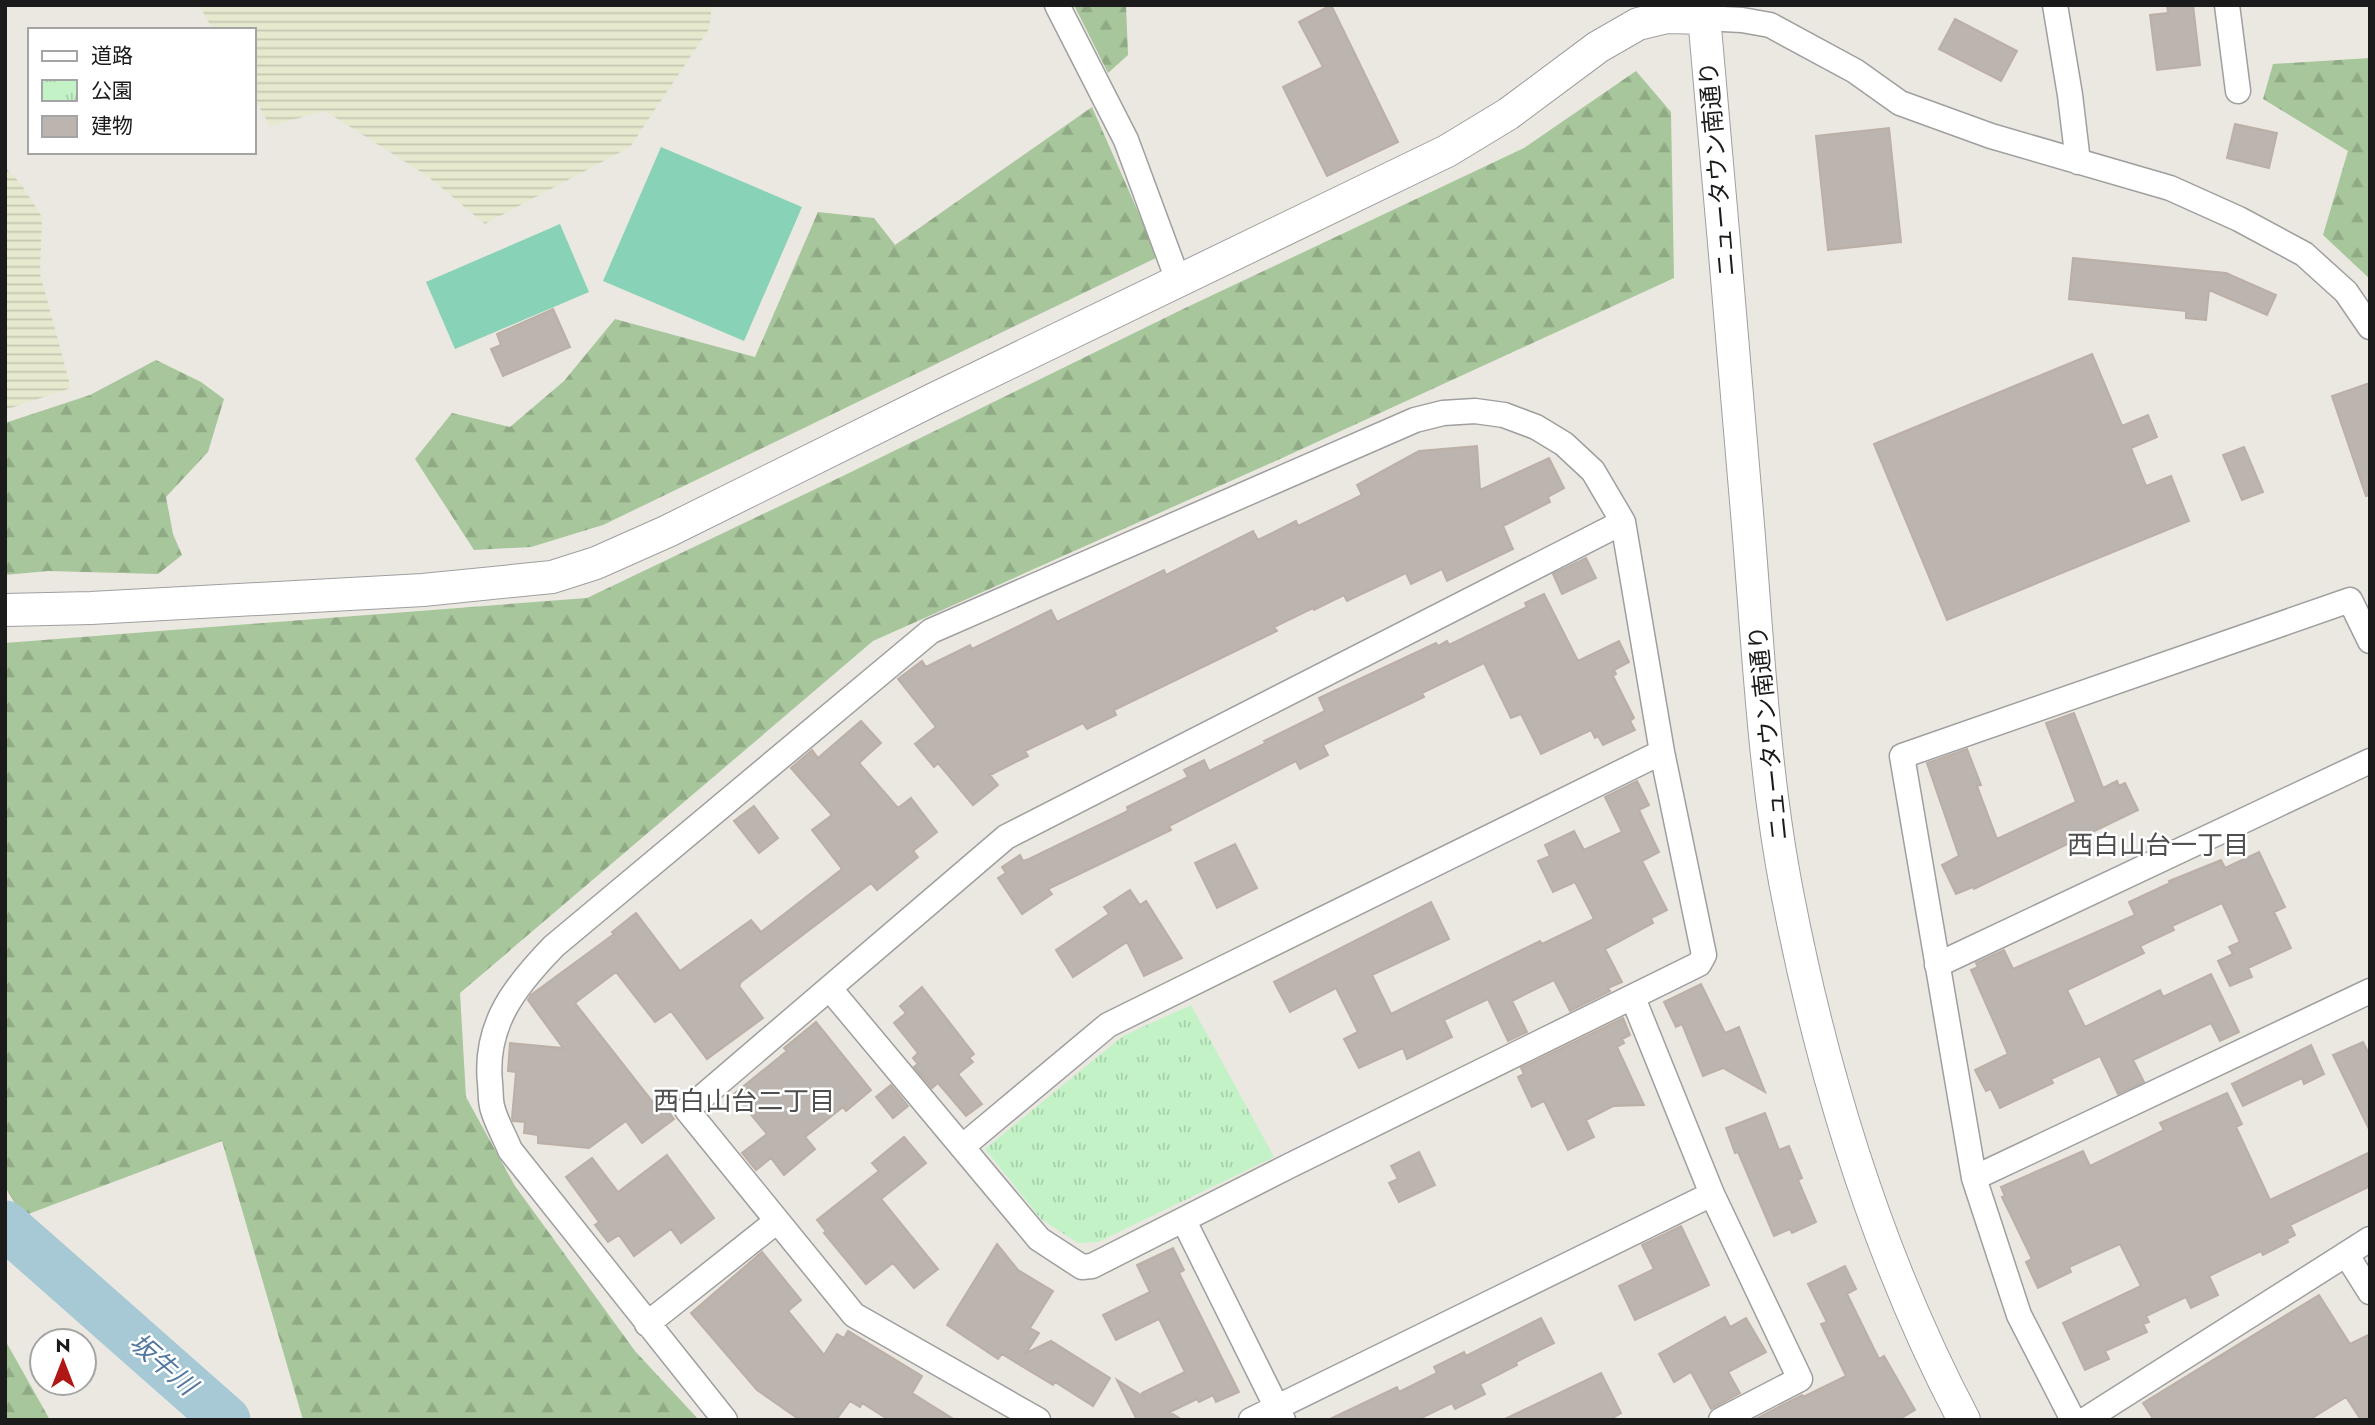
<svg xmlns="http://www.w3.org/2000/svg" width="2375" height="1425" font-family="Jost,'Noto Sans JP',sans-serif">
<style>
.farmland{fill:url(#farmland-rules)}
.forest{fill:url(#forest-firs)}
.park{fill:url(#park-tufts)}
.pitch{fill:#88d2b7}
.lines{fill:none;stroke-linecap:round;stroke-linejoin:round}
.river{stroke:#a6c9d5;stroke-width:49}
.building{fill:#bbb4af;stroke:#bbafa6;stroke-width:2}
.minor-casing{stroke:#9f9f9f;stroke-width:27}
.tertiary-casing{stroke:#9f9f9f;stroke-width:34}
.minor{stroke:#fff;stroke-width:24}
.tertiary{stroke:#fff;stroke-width:32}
.labels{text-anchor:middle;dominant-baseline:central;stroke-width:5;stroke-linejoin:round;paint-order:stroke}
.street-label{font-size:24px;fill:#1b1b1b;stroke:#fff}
.neighbourhood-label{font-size:26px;fill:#4e4e4e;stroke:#fff}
.water-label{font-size:26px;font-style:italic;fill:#53789f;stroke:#fff}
</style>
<defs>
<pattern id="farmland-rules" width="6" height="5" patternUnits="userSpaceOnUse" patternTransform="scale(1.75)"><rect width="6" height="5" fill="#e6e9ce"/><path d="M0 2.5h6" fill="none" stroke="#c5c7b0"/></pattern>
<pattern id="forest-firs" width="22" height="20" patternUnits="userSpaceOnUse" patternTransform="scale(1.75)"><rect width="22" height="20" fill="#a7c69b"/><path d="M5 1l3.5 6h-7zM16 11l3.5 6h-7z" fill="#8faa85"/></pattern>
<pattern id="park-tufts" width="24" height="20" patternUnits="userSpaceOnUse" patternTransform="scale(1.75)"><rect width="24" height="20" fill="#c2f2c6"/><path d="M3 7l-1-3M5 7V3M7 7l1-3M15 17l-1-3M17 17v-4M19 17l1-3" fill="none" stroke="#a6cfaa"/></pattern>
</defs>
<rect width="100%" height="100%" fill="#ebe8e2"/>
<path class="farmland" d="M199 5H712L709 29 630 147 485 224 426 175 325 111 270 126 254 98V30H213Z
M5 167 21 184 42 217 40 274 71 388 5 410Z"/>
<path class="forest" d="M1074 5H1126L1128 55 1108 73Z
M2370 58V279L2323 235 2348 151 2263 99 2273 64Z
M1636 71 1671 112 1674 278 1280 459 873 641 460 993 466 1097 515 1186 635 1351 699 1420H303L222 1141 23 1216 5 1187V643L587 598 847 474 1181 310 1524 148Z
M1092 107 1158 257 603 525 531 547 474 550 415 459 452 413 510 427 564 381 615 319 755 357 818 212 874 218 895 245Z
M156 360 201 382 224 399 208 452 166 497 173 534 182 555 158 574 48 571 5 575V423L90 395Z
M5 1340 50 1420H5Z"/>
<path class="park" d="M1191 1005 1274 1157 1098 1242 1078 1243 1041 1219 985 1149 1123 1036Z"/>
<path class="pitch" d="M661 147 802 207 744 341 603 281Z
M560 224 589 292 455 349 426 282Z"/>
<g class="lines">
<path class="river" d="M5 1225 226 1420"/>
</g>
<path class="building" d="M1331 5 1398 142 1327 176 1283 87 1323 67 1299 22Z
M2167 5H2193L2200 65 2157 70 2150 15 2168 13Z
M1955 19 2017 51 2001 81 1939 49Z
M2235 124 2277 133 2269 168 2227 158Z
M1889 128 1901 242 1828 250 1816 136Z
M2073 258 2226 273 2276 295 2267 315 2209 290 2206 320 2186 318V311L2069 299Z
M553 309 570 347 503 376 491 349 501 345 497 334Z
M2092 354 2122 426 2148 415 2157 437 2131 448 2146 486 2171 476 2189 521 1947 620 1874 444Z
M2370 383V495L2366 496 2332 396Z
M1477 446 1480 490 1549 458 1564 488 1548 497 1550 502 1503 526 1513 549 1447 581 1442 569 1411 584 1406 573 1347 601 1344 595 1314 610 1313 608 1274 627 1277 631 1114 710 1116 715 1087 729 1083 723 1025 751 1028 756 990 775 998 785 973 805 938 763 934 767 915 744 936 727 898 679 922 661 926 667 970 645 972 649 1051 610 1057 622 1164 570 1166 575 1253 531 1258 540 1296 521 1298 526 1362 495 1357 485 1419 451Z
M2244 447 2263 492 2242 500 2223 455Z
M1586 558 1596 578 1562 594 1553 574Z
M1544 594 1578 661 1619 641 1629 662 1614 670 1616 674 1613 676 1634 718 1630 721 1635 730 1603 745 1598 736 1595 738 1591 730 1541 754 1521 714 1511 718 1484 663 1422 693 1424 697 1323 745 1328 755 1300 769 1296 761 1169 826 1171 830 1048 889 1052 894 1022 914 998 878 1006 873 1002 867 1020 855 1023 861 1029 859 1128 811 1127 807 1188 777 1184 770 1204 760 1209 771 1266 743 1264 741 1325 711 1319 698 1436 643 1438 646 1447 641 1449 645 1527 607 1525 603Z
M2074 713 2103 788 2117 781 2119 786 2125 783 2138 810 1974 889 1973 887 1956 894 1942 865 1959 856 1927 763 1967 749 1981 785 1977 786 1997 839 2076 802 2046 723Z
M861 721 881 743 859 763 898 808 911 798 937 832 913 851 918 857 877 890 871 883 741 982 739 986 763 1018 707 1059 671 1011 655 1022 616 972 575 1003 656 1106 661 1102 674 1119 642 1143 626 1121 589 1148 538 1143V1135L524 1133 525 1122 513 1121 512 1118 516 1072 508 1071 510 1043 563 1048 528 1000 531 995 614 934 612 932 636 913 680 971 751 920 761 932 842 869 812 830 832 815 791 768 812 750 818 758Z
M1637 781 1649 805 1639 810 1659 852 1642 861 1667 910 1651 918 1653 923 1605 949 1622 982 1608 988 1610 991 1570 1011 1554 980 1512 1001 1527 1032 1508 1041 1488 999 1444 1020 1452 1037 1407 1059 1403 1048 1359 1068 1344 1039 1358 1032 1336 988 1290 1012 1274 982 1431 902 1449 939 1372 975 1391 1014 1540 941 1542 944 1594 919 1575 882 1553 892 1538 861 1550 856 1545 845 1574 831 1584 850 1622 832 1605 797Z
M754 806 778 838 759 853 734 821Z
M1235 844 1257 888 1217 908 1195 863Z
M2259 852 2285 907 2274 912 2291 948 2248 968 2252 977 2230 986 2218 961 2233 954 2229 947 2240 942 2222 903 2172 926 2174 930 2140 946 2144 953 2067 990 2085 1027 2160 990 2163 997 2211 974 2239 1032 2220 1041 2211 1023 2133 1060 2144 1082 2118 1094 2100 1056 2051 1079 2053 1083 2000 1108 1991 1089 1986 1091 1975 1070 2008 1054 1971 970 1978 967 1976 963 2004 950 2013 969 2135 915 2129 902 2170 883 2169 881 2221 860 2225 868Z
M1130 890 1140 905 1146 901 1182 958 1144 976 1127 942 1073 977 1056 950 1109 914 1104 907Z
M1701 984 1725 1033 1739 1027 1765 1092 1723 1068 1703 1076 1682 1024 1676 1027 1664 1002Z
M922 987 974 1054 969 1058 973 1062 958 1074 982 1104 966 1116 938 1083 932 1088 914 1067 918 1064 913 1058 918 1053 894 1023 906 1013 900 1006Z
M1623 1018 1630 1035 1622 1039 1624 1043 1617 1047 1644 1105 1613 1106 1586 1120 1594 1137 1568 1150 1544 1101 1532 1107 1518 1077 1524 1074 1521 1068Z
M816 1022 871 1090 846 1111 843 1107 805 1137 815 1149 784 1175 771 1158 756 1170 742 1153 767 1134 734 1094 787 1051 784 1048Z
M2363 1042 2370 1056V1131L2333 1055Z
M2311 1045 2324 1074 2304 1084 2302 1078 2243 1106 2232 1084Z
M891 1085 908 1106 893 1118 876 1097Z
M2227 1093 2242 1124 2236 1127 2270 1200 2370 1152V1186L2290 1225 2295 1235 2287 1239 2288 1242 2263 1255 2261 1251 2209 1276 2218 1295 2191 1308 2186 1297 2146 1316 2149 1322 2143 1324 2147 1332 2105 1351 2109 1359 2085 1370 2063 1323 2141 1286 2120 1244 2069 1267 2071 1272 2038 1288 2026 1262 2032 1259 2002 1197 2005 1196 2001 1187 2083 1151 2090 1166 2164 1130 2160 1123Z
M1765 1113 1779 1150 1789 1146 1802 1178 1798 1180 1816 1222 1792 1233 1790 1229 1774 1236 1738 1152 1735 1153 1726 1128Z
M904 1137 926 1163 881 1199 938 1269 914 1288 893 1263 866 1284 824 1233 826 1231 817 1220 879 1171 872 1163Z
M1419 1152 1435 1185 1399 1202 1389 1183 1398 1179 1391 1166Z
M667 1155 714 1218 681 1243 671 1229 634 1256 619 1235 608 1242 595 1225 599 1222 566 1177 592 1158 618 1192Z
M1681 1226 1709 1285 1635 1320 1619 1286 1654 1269 1642 1245Z
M997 1244 1018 1270 1053 1291 1030 1328 1039 1333 1026 1353 1051 1341 1110 1378 1093 1406 1055 1382 1053 1385 1002 1354 998 1359 947 1325Z
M1173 1248 1184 1270 1179 1273 1239 1392 1216 1402 1213 1395 1199 1402 1197 1399 1170 1412 1182 1420H1137L1117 1380 1144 1397 1142 1393 1185 1372 1159 1319 1116 1340 1103 1315 1150 1292 1137 1265Z
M762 1252 801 1300 788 1311 824 1355 837 1334 844 1338 848 1331 922 1376 912 1393 955 1420H889L862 1403 860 1407 850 1401 836 1420H800L757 1390 691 1313Z
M1845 1266 1856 1289 1847 1294 1879 1359 1884 1356 1915 1410 1898 1420H1754L1802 1395 1803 1397 1846 1376 1821 1324 1827 1322 1808 1284Z
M2319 1295 2350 1344 2370 1334V1420H2361L2346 1397 2309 1420H2154L2143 1403Z
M1725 1317 1730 1327 1746 1318 1766 1352 1728 1372 1740 1393 1711 1409 1691 1372 1674 1382 1659 1354Z
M1541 1318 1554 1343 1516 1362 1517 1365 1480 1384 1485 1394 1455 1409 1452 1403 1417 1420H1328L1397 1387 1399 1392 1437 1373 1434 1367 1464 1352 1466 1356Z
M1601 1373 1621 1413 1609 1420H1503Z"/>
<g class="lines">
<defs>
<path id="minor" d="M1057 5 1126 140 1179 283
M2055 5 2070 95 2078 162
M2227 5 2238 91
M1704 18 1742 20 1770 25 1855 71 1900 103 1991 136 2170 188 2239 219 2304 254 2346 292 2370 327
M1937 965 2370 761
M1633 998 1712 1194 1800 1379 1721 1420
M962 1147 1108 1025 1662 752
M1974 1178 2370 991
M1184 1221 1283 1420
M2346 1254 2370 1292
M647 1324 777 1221
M725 1420 510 1150C505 1137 497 1124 493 1110 490 1102 491 1092 490 1083 484 1025 515 986 554 946L931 631 1415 420 1443 413 1475 411 1504 415 1536 427 1564 444 1593 471 1623 522 1662 752 1704 955 1699 964 1289 1166 1092 1266 1082 1267 1039 1239 830 989
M1038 1420 854 1315 687 1110 1006 837 1623 522
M1251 1420 1712 1194
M2073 1420 2019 1315 1974 1178 1902 756 2350 600 2370 641
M2085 1420 2370 1239"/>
<path id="tertiary" d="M1703 5C1719 174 1732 344 1747 513 1758 641 1763 771 1788 897 1823 1077 1878 1257 1964 1420
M5 610 91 608 423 590 552 577 596 563 668 531 932 400 1447 151 1508 114 1598 47 1638 24 1667 17 1704 18"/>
</defs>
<use href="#minor" class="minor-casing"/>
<use href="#tertiary" class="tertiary-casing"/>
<use href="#minor" class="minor"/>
<use href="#tertiary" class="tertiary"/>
</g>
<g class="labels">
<g class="street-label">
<text transform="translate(1717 169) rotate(-95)">ニュータウン南通り</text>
<text transform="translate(1768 733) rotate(-96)">ニュータウン南通り</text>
</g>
<g class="neighbourhood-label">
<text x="2158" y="845">西白山台一丁目</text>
<text x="744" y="1101">西白山台二丁目</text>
</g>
<g class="water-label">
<text transform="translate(163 1364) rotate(41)">坂牛川</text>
</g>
</g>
<rect width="2375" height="1425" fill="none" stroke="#1b1b1b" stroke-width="14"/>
<rect x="28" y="28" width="228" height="126" fill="#ffffff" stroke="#a4a4a4" stroke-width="2"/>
<rect x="42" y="51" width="35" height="10" fill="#ffffff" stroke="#a4a4a4" stroke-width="2"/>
<text x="91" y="63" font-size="21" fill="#1b1b1b">道路</text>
<rect x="42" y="80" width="35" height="21" fill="url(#park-tufts)" stroke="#a4a4a4" stroke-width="2"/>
<text x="91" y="98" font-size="21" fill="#1b1b1b">公園</text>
<rect x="42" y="116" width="35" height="21" fill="#bbb4af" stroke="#a4a4a4" stroke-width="2"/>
<text x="91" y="133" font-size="21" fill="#1b1b1b">建物</text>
<g transform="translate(63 1362)"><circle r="33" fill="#ffffff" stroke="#a4a4a4" stroke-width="2"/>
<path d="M0-5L12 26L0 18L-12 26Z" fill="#b01816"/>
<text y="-10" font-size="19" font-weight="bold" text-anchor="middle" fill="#1b1b1b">N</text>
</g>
</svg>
